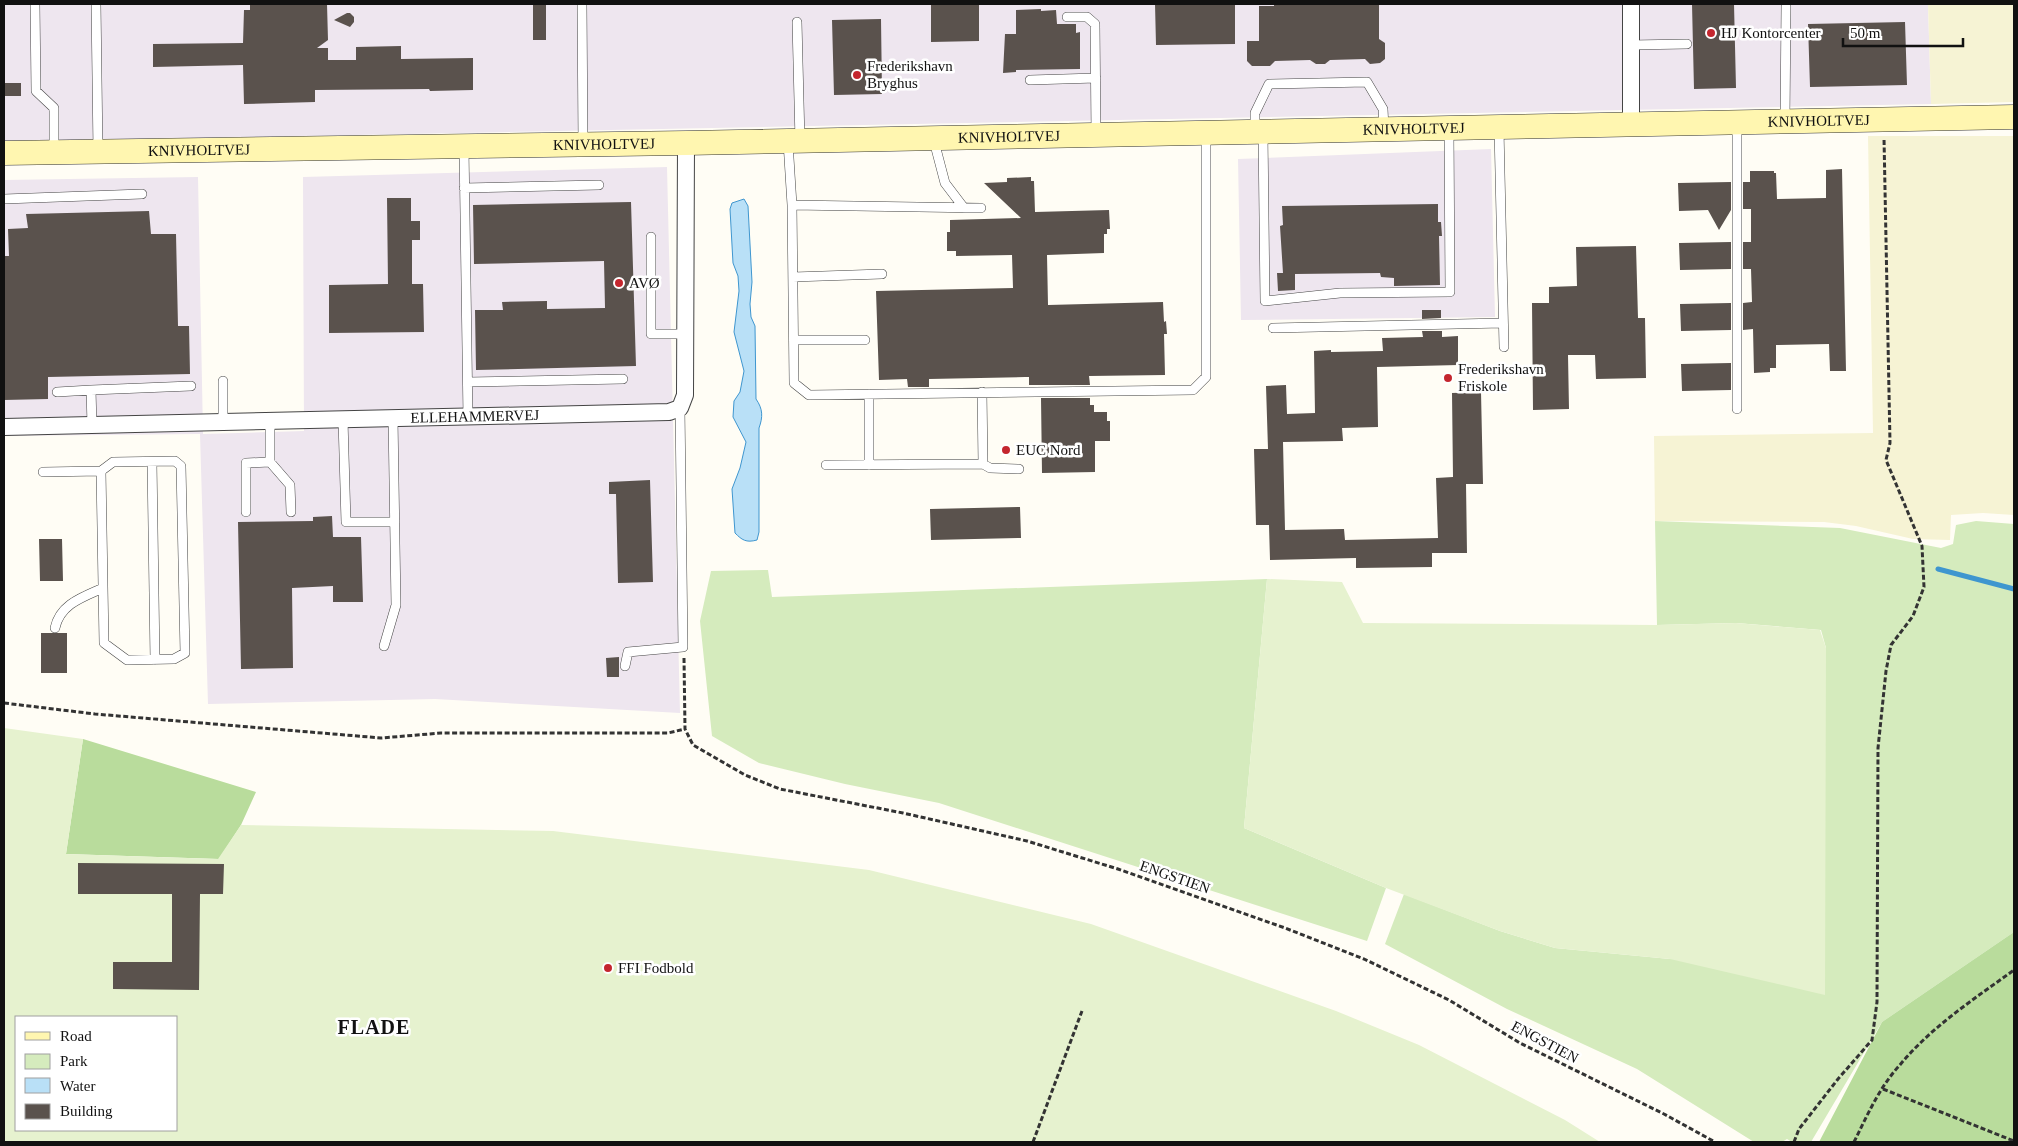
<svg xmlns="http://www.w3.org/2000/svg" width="2018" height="1146" font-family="'Times New Roman',serif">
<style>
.industrial{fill:#eee6ef}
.farmland{fill:#f6f3d4}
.green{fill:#d5ebbd}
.forest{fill:#b9dc9c}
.pitch{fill:#e6f2cf;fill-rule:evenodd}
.water{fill:#b9e0f7;stroke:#3f96cf}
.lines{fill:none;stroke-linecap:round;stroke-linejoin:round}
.stream{stroke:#3f96cf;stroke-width:5}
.building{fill:#5a524d}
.lane-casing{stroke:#444;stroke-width:10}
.street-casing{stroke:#444;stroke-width:18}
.secondary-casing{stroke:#333;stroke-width:25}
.path{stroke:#333;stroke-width:3;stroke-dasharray:5 2.5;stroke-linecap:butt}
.lane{stroke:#fff;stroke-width:9}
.street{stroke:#fff;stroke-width:16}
.secondary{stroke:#fff6b0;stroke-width:24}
.poi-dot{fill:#c4262e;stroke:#fff;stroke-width:2}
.labels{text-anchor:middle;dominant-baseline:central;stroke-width:5;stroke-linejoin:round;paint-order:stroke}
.poi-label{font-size:15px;fill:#111;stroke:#fff;text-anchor:start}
.street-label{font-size:15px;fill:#111;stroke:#fff}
.district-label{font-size:20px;font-weight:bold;letter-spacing:1px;fill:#111;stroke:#fff}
</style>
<rect width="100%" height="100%" fill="#fffdf5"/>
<path class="industrial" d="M4 4H1928L1931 104 4 142Z
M1491 149 1495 317 1241 320 1238 159Z
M667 167 680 713 435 699 208 704 200 434 4 436V180L198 177 203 434 304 431 303 177Z"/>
<path class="farmland" d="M1928 4H2014V102L1931 104Z
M1868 136H2014V515L1983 513 1951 515 1950 540 1913 539 1856 526 1824 522 1655 521 1654 436 1873 433Z"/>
<path class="green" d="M1655 521 1840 528 1941 548 1953 544 1956 525 1976 521 2014 524V932L1882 1022 1811 1142H1792L1787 1139 1782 1142H1754L1637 1069 1507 1009 1385 944 1404 894 1500 931 1555 948 1670 959 1826 648 1821 630 1736 623 1657 625Z
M768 570 772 597 1267 579 1244 828 1386 888 1367 941 939 803 845 784 759 763 712 736 700 621 711 571Z"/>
<path class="forest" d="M83 739 256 792 241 825 219 859 66 854Z
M2014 932V1142H1819L1882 1022Z"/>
<path class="pitch" d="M1267 579 1342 582 1363 623 1657 625 1736 623 1820 630 1826 648 1825 995 1670 959 1555 948 1500 931 1386 888 1244 828Z
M4 728 83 739 66 854 218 859 241 825 553 831 869 870 1091 924 1336 1011 1419 1045 1565 1120 1600 1142H4ZM16 1017H176V1130H16Z"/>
<path class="water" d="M744 199 748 206 752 282 750 304 751 317 755 326 756 399C763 409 763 417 759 428V532L757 540C746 543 742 540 735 533L732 489 740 468 746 442 733 417 734 401 740 392 744 371 734 332 739 291 738 276 733 263 730 209 732 203Z"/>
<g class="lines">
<path class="stream" d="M1938 569 2014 589"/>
</g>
<path class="building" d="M250 4H327L328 40 317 48H328V60H356V47L401 46V59L473 58V90L430 91 429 89 315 90V102L244 104 243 65 153 67V44L243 43 244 10H250Z
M533 4H546V40H533Z
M931 4H979V41L931 42Z
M1155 4H1235V44L1156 45Z
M1274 4H1379V39L1385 43V59L1380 63 1370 64 1365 59 1330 60 1325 64H1316L1310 60 1275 61 1270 66H1252L1247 61V41H1259V6H1274Z
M1692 4H1734L1736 88 1694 89Z
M1041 9V11L1056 10 1057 24H1076V33L1080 32V69L1016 70V72L1003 73 1005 34H1016V10Z
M347 13H350L354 17V22L350 27 334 20Z
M881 19 882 94 834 95 832 20Z
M1905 22 1907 85 1810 87 1808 24Z
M4 83H21V96H4Z
M1842 169 1846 371H1830L1829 344 1776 345V368H1770V372L1754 373 1753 329 1743 330V303L1752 302 1751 269H1743V242H1751V209H1743V182H1750V171H1774V173H1776L1777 199 1826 198V170Z
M1031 177V181H1034L1035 212 1109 210 1110 229H1107V234H1104V253L1047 255 1048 305 1163 302 1164 322 1166 321 1167 334H1164L1165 375 1089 376 1090 385H1029V377H1025L929 379V387H908L907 379 879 380 876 291 1013 288 1012 255 956 256V251H947V232H950V220L1021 218 984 183 1007 182V178Z
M1731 182V210L1719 230 1708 210 1679 211 1678 183Z
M387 198H411V221H420V240H412V284H423L424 332 329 333V285L388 284Z
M631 202 636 366 476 370 475 310H503L502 302 547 301V309L605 308 604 261 474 264 473 205Z
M1438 204V222H1441L1442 236H1439L1440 285 1394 286V278L1381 277 1380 273 1295 274V290L1278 291 1277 273H1283L1280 226 1283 225 1282 206Z
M149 211 151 234H176L178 326H189L190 374 48 377V399L4 400V256H9L8 229 28 228 26 214Z
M1731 242V269L1680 270 1679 243Z
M1636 246 1638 318H1645L1646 378 1596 379 1595 355H1568L1569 409 1533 410 1532 303H1549V287L1577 286 1576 247Z
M1731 303V330L1681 331 1680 304Z
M1422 310H1441V318L1422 319Z
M1422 331H1442V337L1458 336V365L1377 367 1378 427 1342 428 1343 441 1283 442 1285 530 1344 529 1345 540 1438 538 1436 478 1453 477 1452 393 1481 392 1483 484H1466L1467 553H1432V567L1356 568V558L1270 560 1269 525H1256L1254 449H1268L1266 386 1286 385 1287 414 1315 413 1314 351 1331 350V352L1383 351 1382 338 1423 337Z
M1731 363V390L1682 391 1681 364Z
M1041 398H1090V405H1094V412H1107V421H1110V441H1095V472L1042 473Z
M650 480 653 582 618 583 616 494H609V482Z
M1020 507 1021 538 931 540 930 509Z
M332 516 333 537H361L363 602H333V586L292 588 293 668 241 669 238 522 313 521V517Z
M39 539H62L63 581H40Z
M41 633H67V673H41Z
M619 657V677H607L606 658Z
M78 863 224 864 223 894H200L199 990 113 989V962H172V894H78Z"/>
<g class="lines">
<defs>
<path id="lane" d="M35 4 36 91 54 108V152
M96 4 98 151
M582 4 583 144
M1067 17H1087L1095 24 1096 134
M797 22 800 141
M1631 45 1687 44
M1030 80 1096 78
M1785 121 1786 6
M1499 129 1504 347
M1255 131V113L1269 84 1367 82 1383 109 1384 128
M1263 133 1265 301 1340 293 1450 292 1449 129
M934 141 945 183 964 208
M788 142 792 205 794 383 809 395 1193 390 1206 377V135
M464 147 468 417
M464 188 599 185
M4 199 142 194
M792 205 981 208
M651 237V334H685
M793 277 882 274
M1273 328 1503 323
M794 340H865
M223 381V422
M468 382 623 379
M57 392 91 390
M982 392 983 464
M869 394V465
M1737 409V123
M343 420 346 522H395
M270 421V462L290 485 291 512
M92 425 91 390 191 386
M175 461 181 466 185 653 174 659 127 660 104 643 101 471 113 462Z
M152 462 155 660
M826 465 983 464 990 468 1019 469
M43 472 101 471
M246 512V463L270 462
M55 628C60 604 83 597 103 588
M384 646 396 605 393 418
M625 666 628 652 683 647 680 408"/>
<g id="street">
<path d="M1631 125V4"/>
<path id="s1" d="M4 427 669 412 680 408 685 395 686 143"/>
</g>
<g id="secondary">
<path id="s2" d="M4 153 686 143 2014 117"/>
</g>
</defs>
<use href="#lane" class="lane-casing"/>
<use href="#street" class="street-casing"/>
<use href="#secondary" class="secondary-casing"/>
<path class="path" d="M684 658 685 729 693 745 745 775 780 789 903 813 1027 841 1118 869 1285 928 1364 959 1449 1000 1520 1043 1664 1114 1715 1142
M4 703 95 714 381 738 441 733H668L685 729
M1883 1089 2014 1141
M1033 1142 1082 1011
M1794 1142 1799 1129 1838 1079 1872 1040 1877 1002 1878 748 1886 671 1891 645 1913 616 1924 587 1922 546 1886 460 1890 443 1884 138
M1854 1142C1867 1116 1879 1088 1899 1066 1931 1027 1974 999 2014 970"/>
<use href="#lane" class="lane"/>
<use href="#street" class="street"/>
<use href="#secondary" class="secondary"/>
</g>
<g class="poi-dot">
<circle cx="1711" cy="33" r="5"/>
<circle cx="857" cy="75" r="5"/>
<circle cx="619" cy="283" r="5"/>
<circle cx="1448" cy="378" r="5"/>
<circle cx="1006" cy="450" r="5"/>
<circle cx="608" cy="968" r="5"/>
</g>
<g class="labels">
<g class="poi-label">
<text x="1721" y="33">HJ Kontorcenter</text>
<text x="867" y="66">Frederikshavn<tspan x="867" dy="17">Bryghus</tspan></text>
<text x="629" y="283">AVØ</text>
<text x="1458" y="369">Frederikshavn<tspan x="1458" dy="17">Friskole</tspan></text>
<text x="1016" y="450">EUC Nord</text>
<text x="618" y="968">FFI Fodbold</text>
</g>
<g class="street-label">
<text stroke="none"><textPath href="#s2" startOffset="1815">KNIVHOLTVEJ</textPath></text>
<text stroke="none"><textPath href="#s2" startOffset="1410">KNIVHOLTVEJ</textPath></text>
<text stroke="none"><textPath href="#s2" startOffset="1005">KNIVHOLTVEJ</textPath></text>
<text stroke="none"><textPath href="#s2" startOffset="600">KNIVHOLTVEJ</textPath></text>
<text stroke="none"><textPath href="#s2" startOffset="195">KNIVHOLTVEJ</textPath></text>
<text stroke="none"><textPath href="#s1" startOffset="471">ELLEHAMMERVEJ</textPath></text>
<text transform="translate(1175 877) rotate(19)">ENGSTIEN</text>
<text transform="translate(1545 1042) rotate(28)">ENGSTIEN</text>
</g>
<g class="district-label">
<text x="374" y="1027">FLADE</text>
</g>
</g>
<rect width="2018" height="1146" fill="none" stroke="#111111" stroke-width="10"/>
<rect x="15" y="1016" width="162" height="115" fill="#ffffff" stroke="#a0a0a0"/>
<rect x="25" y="1032" width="25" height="8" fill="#fff6b0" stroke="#a0a0a0"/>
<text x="60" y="1041" font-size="15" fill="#111111">Road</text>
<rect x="25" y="1054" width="25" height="15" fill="#d5ebbd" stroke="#a0a0a0"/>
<text x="60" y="1066" font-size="15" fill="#111111">Park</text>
<rect x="25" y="1078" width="25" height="15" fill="#b9e0f7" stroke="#a0a0a0"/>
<text x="60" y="1091" font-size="15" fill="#111111">Water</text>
<rect x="25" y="1104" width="25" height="15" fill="#5a524d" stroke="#a0a0a0"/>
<text x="60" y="1116" font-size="15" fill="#111111">Building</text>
<path d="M1843 38v8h120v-8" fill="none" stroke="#111111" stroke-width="2.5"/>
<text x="1850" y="38" font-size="15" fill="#111111" stroke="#ffffff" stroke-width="4" paint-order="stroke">50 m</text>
</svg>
